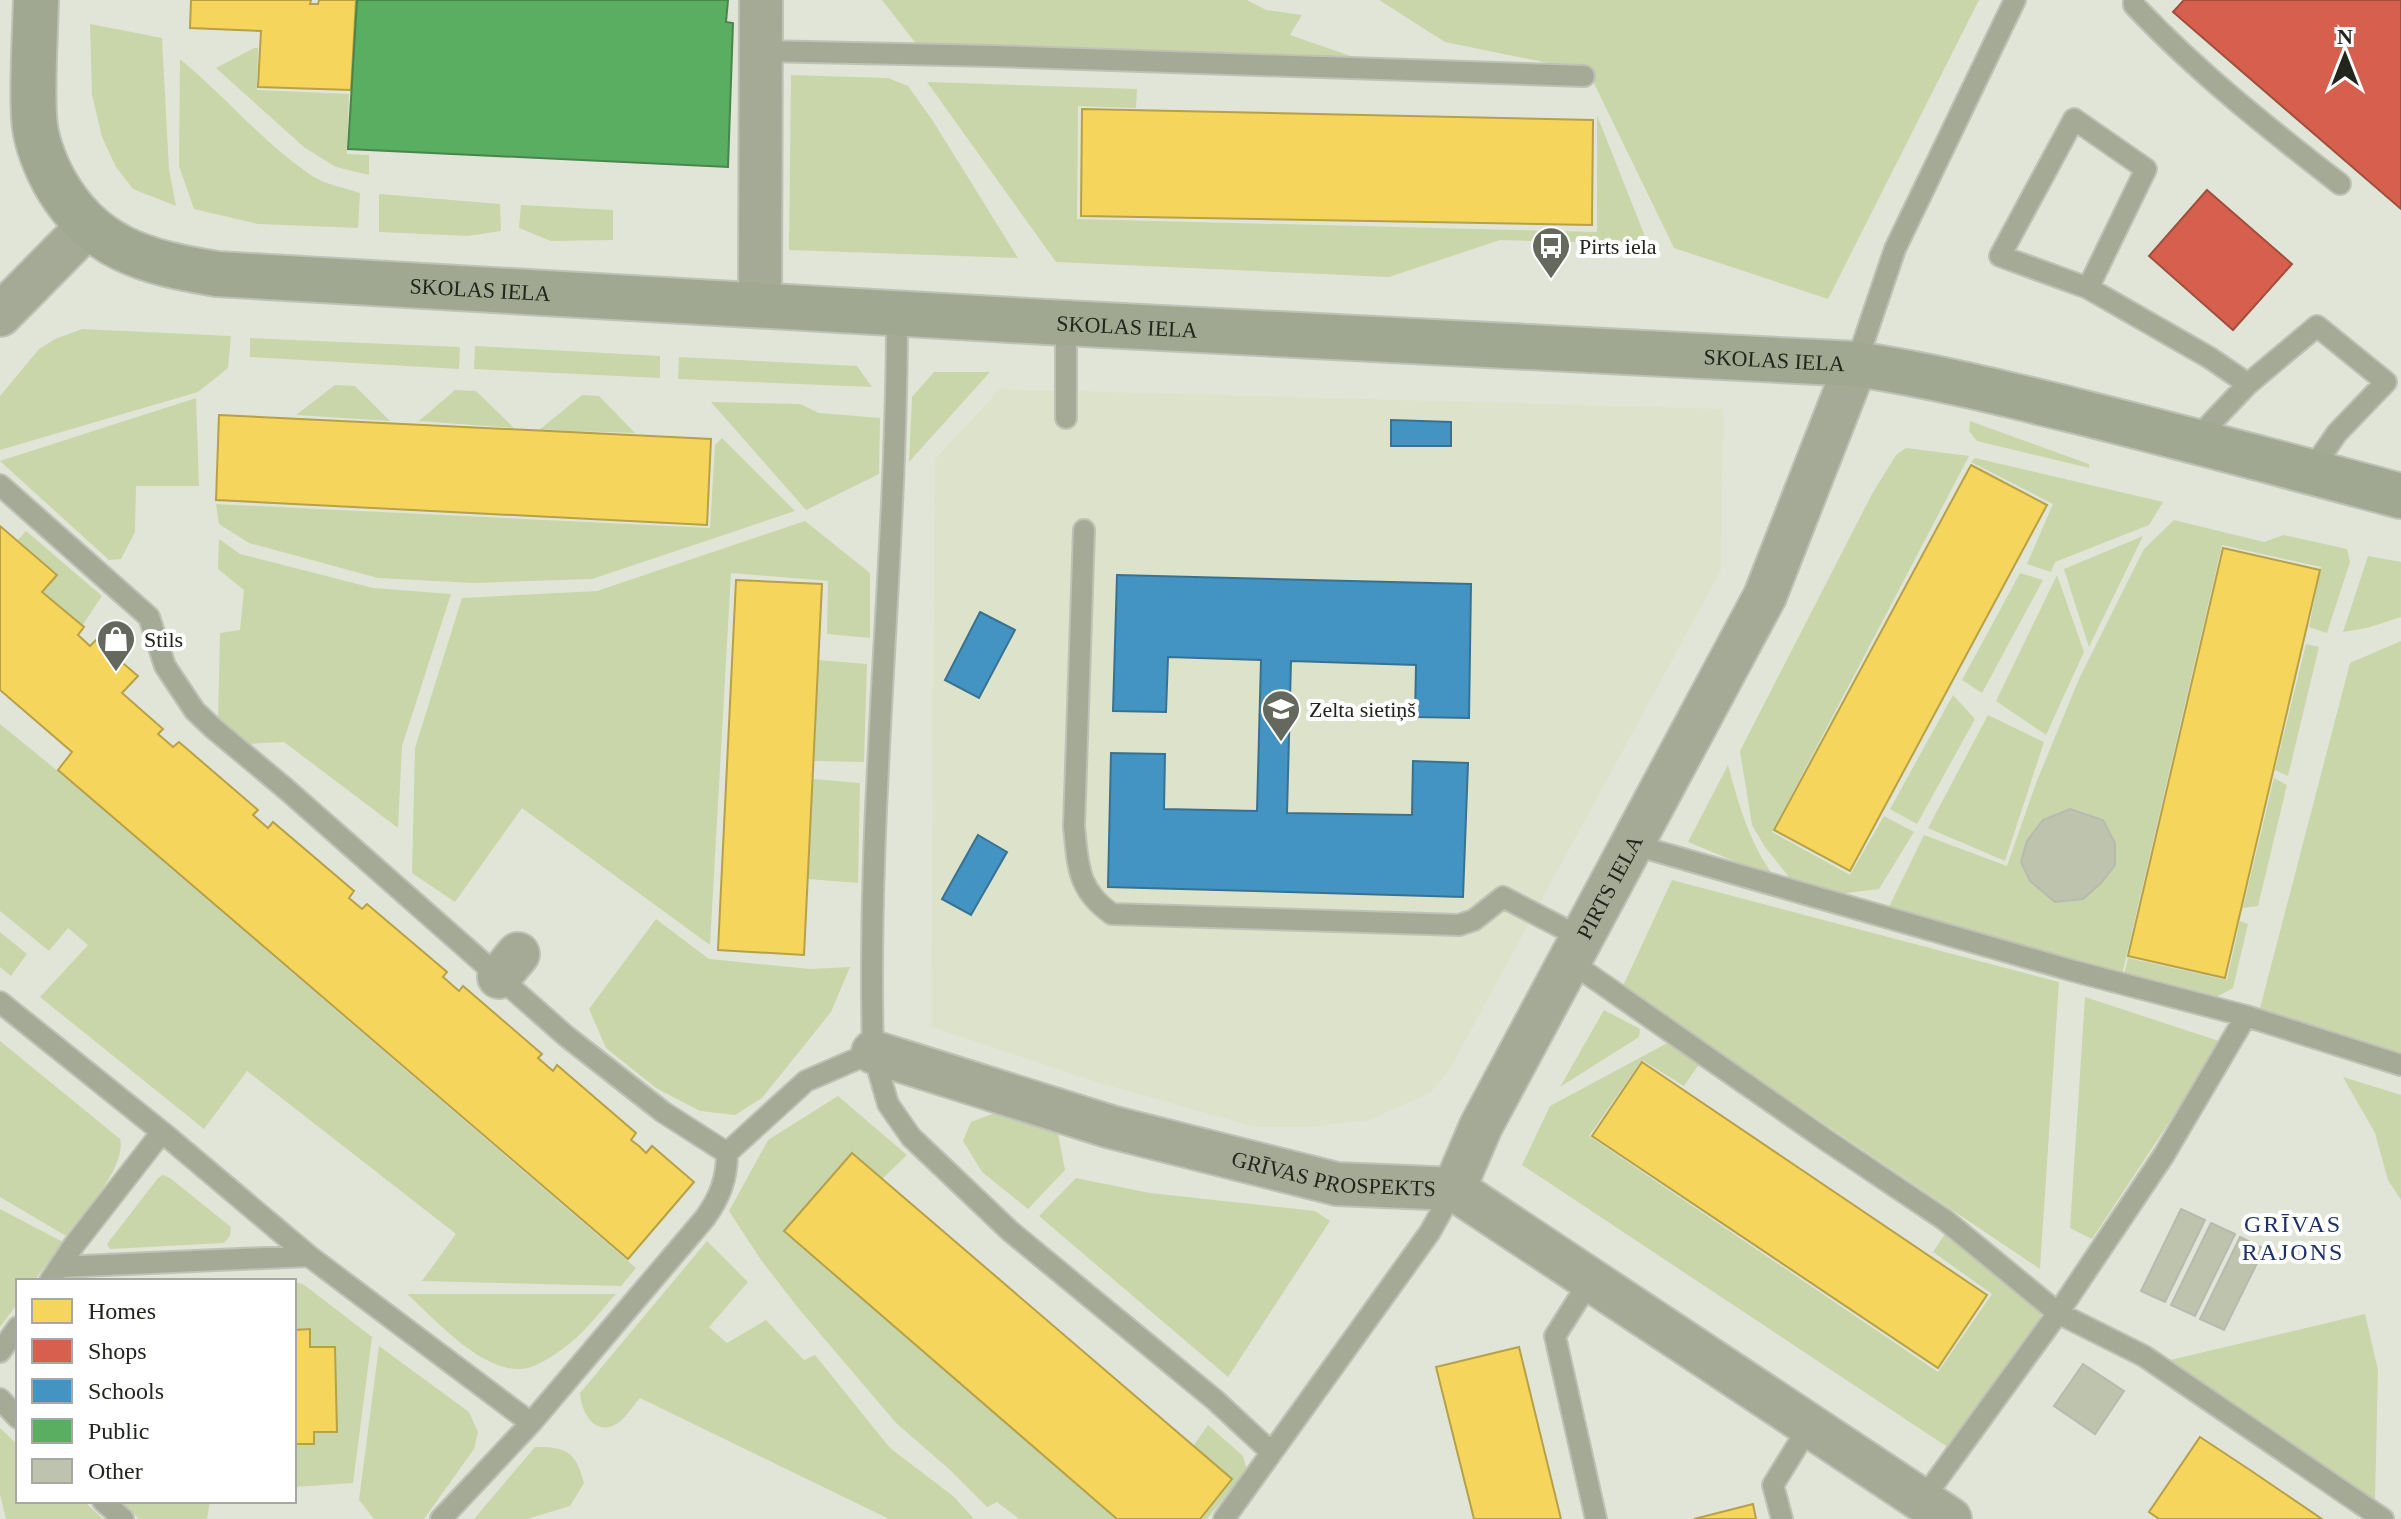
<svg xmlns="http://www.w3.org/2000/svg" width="2401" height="1519" font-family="'Times New Roman',serif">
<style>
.built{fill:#dce3ca}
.green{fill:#c9d6aa}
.homes{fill:#f6d55c;stroke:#b6a048;stroke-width:2}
.shops{fill:#d6604d;stroke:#a04e3e;stroke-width:2}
.schools{fill:#4393c3;stroke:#397291;stroke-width:2}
.public{fill:#5aae61;stroke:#49854c;stroke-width:2}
.building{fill:#bdc3ac;stroke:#b7baaf;stroke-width:2}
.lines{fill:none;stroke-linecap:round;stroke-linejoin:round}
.service-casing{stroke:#bec2b6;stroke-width:24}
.minor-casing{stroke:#bec2b6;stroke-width:46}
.secondary-casing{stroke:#bec2b6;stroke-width:48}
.service{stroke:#a5aa96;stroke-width:20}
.minor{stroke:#a5aa96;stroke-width:42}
.secondary{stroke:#a1a891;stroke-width:44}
.labels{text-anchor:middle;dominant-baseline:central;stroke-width:8;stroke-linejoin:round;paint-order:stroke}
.poi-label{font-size:22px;fill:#22251b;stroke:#fff;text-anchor:start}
.street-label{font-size:22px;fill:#22251b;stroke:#fff}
.neighbourhood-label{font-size:24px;letter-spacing:2px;fill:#1d3168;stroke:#fff}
</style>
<rect width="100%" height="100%" fill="#e1e5d7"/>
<path class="built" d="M1000 389 1723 409 1721 570 1447 1074 1430 1093 1369 1120 1311 1127H1255L1093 1081 931 1027 935 459Z"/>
<path class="green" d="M882 0H1247L1266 10 1302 15 1290 35 1391 70 921 50Z
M1379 0H1979L1828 299 1674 248 1588 71 1445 42Z
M90 24 162 38 169 169 176 206 133 189 116 167 102 137 92 95Z
M254 48H258L257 90 349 94 347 154 369 155V175L336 167 305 148 216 68Z
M180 59C226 97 264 144 314 177 327 185 346 188 360 193L358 228 258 224 194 209 179 166Z
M791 75 888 78 908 86 933 121 1018 258 789 250Z
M927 82 1137 89 1136 108 1078 106 1077 219 1597 232V115L1648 244 1500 240 1389 277 1056 262Z
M379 194 500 204 501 231 468 236 379 232Z
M521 205 613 210V240L551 241 519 228Z
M82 329 231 336 228 368 198 392 0 450V396L39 349 55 339Z
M250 338 460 347 459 369 250 357Z
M475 346 660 356V378L474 369Z
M679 357 857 366 872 387 678 379Z
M934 372H990L909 462 912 397Z
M335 385 355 386 390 421 296 415Z
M455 390 476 391 514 428 419 421Z
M582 395 599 396 635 433 539 430Z
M196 398 199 486H136L135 532 121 559 109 560 0 461Z
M711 402 800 404 819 413 880 418 879 474 806 510Z
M1970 421 2089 464V468L1977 441 1969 431Z
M722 438 795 511 592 579 474 583 378 578 249 543 219 524 216 504 710 528 715 445Z
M1906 448 1969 456 1772 832 1850 875 1884 816 1914 832 1879 889 1839 894 1793 882 1765 847 1752 825 1740 751 1872 494 1896 455Z
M1975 458 2163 502 2149 525 2055 562 2051 572 2027 564 2053 504 1971 462Z
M2174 520 2264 542 2284 535 2347 549 2350 562 2327 633 2309 627 2321 567 2222 545 2121 979 1886 913 1924 835 2007 866 2036 783 2079 679 2144 549Z
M805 521 870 573V638L827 634 828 581 731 573 710 945 522 808 455 902 412 873 415 748 462 598 597 591Z
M26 531 102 596 82 626 42 592 57 574 17 541Z
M2143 536 2089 647 2064 569Z
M219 539 240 554 373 588 451 594 402 746 398 828 284 742 246 744 218 721 220 633 240 630 244 590 218 569Z
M2368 556 2401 562V617L2367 628 2343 632Z
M2020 573 2043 580 1982 693 1962 680Z
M2057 575 2084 652 2046 735 1996 701Z
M2401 641V1060L2259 1012 2350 663Z
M2306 644 2319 647 2288 776 2275 770Z
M818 660 867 664 864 762 814 761Z
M1953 695 1975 719 1917 824 1890 809Z
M1988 715 2044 742 2005 861 1928 828Z
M0 724 54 768 636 1268 621 1286 422 1281 456 1234 247 1071 204 1129 40 997 88 945 68 928 49 951 0 911Z
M1728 765C1739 806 1750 844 1775 878L1688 842Z
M2274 778 2287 785 2258 906 2243 908Z
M813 779 860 783 858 883 808 879Z
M1672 880 2059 982 2040 1269 1622 988Z
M656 919 709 959 810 969 850 967 831 1012 762 1098 735 1115 700 1111 656 1088 606 1048 589 1009Z
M2240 921 2248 924 2233 988 2209 1001 2123 979 2128 958 2227 980Z
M0 932 27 954 11 976 0 967Z
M2085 997 2222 1042 2092 1239 2070 1228Z
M1604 1010 1640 1029 1639 1037 1560 1087Z
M0 1041 120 1139C127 1167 83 1213 66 1236L0 1197Z
M1671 1041 1702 1060 1684 1086 1642 1060 1589 1136 1938 1372 1992 1294 1933 1252 1947 1231 2042 1303 2041 1325 1952 1450 1522 1165 1550 1106Z
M2343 1077 2401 1095V1200L2388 1180 2375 1133Z
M838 1096 907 1155 882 1179 851 1153 784 1231 1117 1519H1019L997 1502 987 1507 950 1470 896 1423 799 1309 761 1260 729 1211 768 1140Z
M997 1112 1047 1124 1058 1134 1065 1170 1028 1209 982 1172 963 1141 971 1122Z
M163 1175 170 1178 231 1227 230 1236 224 1243 110 1249 107 1244 158 1178Z
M1076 1178 1150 1193 1315 1211 1330 1221 1228 1377 1039 1216Z
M0 1209 63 1242 34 1281H18V1303L0 1327Z
M707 1241 748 1282 709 1327 727 1343 766 1320 804 1360 815 1355 890 1448 953 1496 974 1519H889L640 1398C633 1405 626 1418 618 1423 595 1438 581 1412 580 1393Z
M294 1282 303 1284 372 1337 353 1483 294 1487V1444L314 1432 337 1431 335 1347H310V1330H294Z
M407 1294H616C601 1310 586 1331 569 1344 559 1352 543 1363 531 1367 489 1381 436 1320 407 1294Z
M2365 1314 2378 1370 2375 1501 2291 1447 2170 1360Z
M379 1346 469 1412 478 1432 474 1449 424 1519H374L359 1500Z
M1208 1425 1243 1456 1247 1470 1207 1519H1200L1232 1479 1193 1446Z
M0 1428 18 1445V1501H84L103 1519H6L0 1494Z
M535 1447C566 1447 576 1451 584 1483L570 1506 527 1519H474Z
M120 1501H210L207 1519H139Z"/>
<path class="homes" d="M191 0H311L310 4H318L319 0H356L351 90 258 87 261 31 190 28Z
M1082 109 1593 120 1592 225 1081 216Z
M219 415 711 439 707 525 216 500Z
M1971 465 2047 505 1850 871 1774 830Z
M0 526 57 575 42 592 84 627 78 635 90 646 96 640 138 676 122 693 163 729 158 734 173 747 179 742 258 810 253 815 268 828 273 822 354 891 349 898 362 909 367 904 447 972 443 977 459 991 463 986 542 1054 538 1058 553 1071 557 1065 636 1133 631 1140 639 1146 646 1153 652 1146 694 1182 628 1259 58 770 72 752 0 690Z
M2223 548 2320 570 2225 978 2128 956Z
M736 580 822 584 804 955 718 950Z
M1642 1062 1987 1295 1938 1368 1592 1136Z
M852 1153 1232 1479 1200 1519H1117L784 1231Z
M310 1329V1347H335L337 1432H314V1444H294V1330Z
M1519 1347 1561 1519H1474L1436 1367Z
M2200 1437 2250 1470 2322 1519H2159L2149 1512Z
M1753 1504 1756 1519H1694Z"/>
<path class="shops" d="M2184 0H2401V209L2173 12Z
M2207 190 2292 264 2233 330 2149 256Z"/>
<path class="schools" d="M1391 420 1451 422V446H1391Z
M1117 575 1471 584 1469 718 1415 717 1416 665 1291 661 1287 813 1412 815 1413 761 1468 763 1463 897 1108 887 1111 753 1165 754 1164 809 1257 811 1261 660 1168 657 1166 712 1113 711Z
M980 612 1015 630 979 698 945 680Z
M978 835 1007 852 971 915 942 899Z"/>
<path class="public" d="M357 0H728L726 22 733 23 728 167 348 149Z"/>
<path class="building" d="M2070 809 2103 820 2115 843V865L2101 883 2083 899 2055 902 2030 881 2021 862 2027 841 2043 820Z
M2181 1209 2205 1220 2165 1302 2141 1291Z
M2211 1223 2235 1234 2195 1316 2171 1305Z
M2240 1237 2264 1249 2224 1330 2200 1319Z
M2083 1364 2124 1391 2095 1434 2054 1406Z"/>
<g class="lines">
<defs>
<path id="service" d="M2134 0V5C2197 72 2268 128 2340 184
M761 51 994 56 1584 76
M2088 288 2146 169 2074 119 2000 256 2088 288 2210 358 2248 384 2317 326 2386 382 2337 433 2310 472
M1066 323V418
M1856 364 1895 249 2015 0
M2195 440 2248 384
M0 485 149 617 165 666 195 711 213 728 286 789 566 1036 663 1112 727 1153
M1084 530 1074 826C1078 865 1077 890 1112 914L1459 925 1474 920 1503 897 1580 937
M1631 844 2074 971 2246 1016 2401 1065
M1568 960 1826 1140 1945 1220 2058 1313 2144 1356 2383 1519
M0 1002 162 1132
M873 1052 888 1104 911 1137 1010 1231 1215 1400 1270 1451
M60 1267 309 1256
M1591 1279 1555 1336 1596 1519
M50 1281 74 1245 162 1132 309 1256 531 1423
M0 1352 18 1327
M0 1399 18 1418
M1923 1499 2058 1313 2164 1155 2246 1016
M103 1501 123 1519
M441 1519 531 1423 705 1218C720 1197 727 1179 727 1153L806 1081 873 1052C866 806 897 560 897 313
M1224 1519 1430 1232 1454 1189
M1782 1519 1773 1485 1810 1425"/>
<g id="minor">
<path d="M760 304 761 0"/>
<path d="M0 315 88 226"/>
<path d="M499 977 518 954"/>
<path id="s1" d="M873 1052 1111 1127 1337 1184 1454 1189 1950 1519"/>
<path id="s2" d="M1454 1189 1481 1126 1765 596 1856 364"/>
</g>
<g id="secondary">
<path id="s3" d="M36 0C35 39 32 78 34 117 35 138 44 162 54 181 92 249 145 262 217 274L1046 322 1856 364C1930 375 2003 393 2076 411 2185 438 2293 467 2401 496"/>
</g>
</defs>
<use href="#service" class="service-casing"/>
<use href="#minor" class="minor-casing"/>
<use href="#secondary" class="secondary-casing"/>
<use href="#service" class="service"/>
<use href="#minor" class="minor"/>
<use href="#secondary" class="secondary"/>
</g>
<defs>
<symbol id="bus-pin" viewBox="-11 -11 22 30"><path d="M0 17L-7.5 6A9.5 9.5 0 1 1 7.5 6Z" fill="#65685d" stroke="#fff"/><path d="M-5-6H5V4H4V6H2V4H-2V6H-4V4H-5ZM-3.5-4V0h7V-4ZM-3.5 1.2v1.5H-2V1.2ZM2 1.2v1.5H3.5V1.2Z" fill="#fff"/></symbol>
<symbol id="shop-pin" viewBox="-11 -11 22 30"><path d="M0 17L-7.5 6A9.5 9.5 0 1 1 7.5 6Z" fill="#65685d" stroke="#fff"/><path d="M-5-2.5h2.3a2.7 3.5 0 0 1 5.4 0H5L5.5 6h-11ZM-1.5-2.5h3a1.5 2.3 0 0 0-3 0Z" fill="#fff"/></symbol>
<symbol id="school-pin" viewBox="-11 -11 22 30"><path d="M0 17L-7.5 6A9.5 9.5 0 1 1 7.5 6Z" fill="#65685d" stroke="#fff"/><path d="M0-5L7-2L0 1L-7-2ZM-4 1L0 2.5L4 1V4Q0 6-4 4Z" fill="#fff"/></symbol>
</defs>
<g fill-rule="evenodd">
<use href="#bus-pin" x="1529" y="224" width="44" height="60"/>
<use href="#shop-pin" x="94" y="617" width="44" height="60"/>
<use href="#school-pin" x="1259" y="687" width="44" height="60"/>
</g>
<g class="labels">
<g class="poi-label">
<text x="1579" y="246">Pirts iela</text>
<text x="144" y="639">Stils</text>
<text x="1309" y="709">Zelta sietiņš</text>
</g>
<g class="street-label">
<text stroke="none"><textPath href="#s3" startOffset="644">SKOLAS IELA</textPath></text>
<text stroke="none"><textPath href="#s3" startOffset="1292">SKOLAS IELA</textPath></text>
<text stroke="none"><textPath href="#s3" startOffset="1940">SKOLAS IELA</textPath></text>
<text stroke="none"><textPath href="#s2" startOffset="340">PIRTS IELA</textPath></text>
<text stroke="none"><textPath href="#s1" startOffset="478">GRĪVAS PROSPEKTS</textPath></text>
</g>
<g class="neighbourhood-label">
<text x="2293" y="1224">GRĪVAS<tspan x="2293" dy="28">RAJONS</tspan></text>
</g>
</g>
<rect x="16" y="1279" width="280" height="224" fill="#ffffff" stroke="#a7a8a4" stroke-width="2"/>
<rect x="32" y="1299" width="40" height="24" fill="#f6d55c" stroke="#a7a8a4" stroke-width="2"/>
<text x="88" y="1319" font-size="24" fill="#22251b">Homes</text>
<rect x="32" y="1339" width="40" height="24" fill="#d6604d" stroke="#a7a8a4" stroke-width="2"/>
<text x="88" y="1359" font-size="24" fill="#22251b">Shops</text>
<rect x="32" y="1379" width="40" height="24" fill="#4393c3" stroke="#a7a8a4" stroke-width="2"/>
<text x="88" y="1399" font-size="24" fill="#22251b">Schools</text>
<rect x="32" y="1419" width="40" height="24" fill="#5aae61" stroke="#a7a8a4" stroke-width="2"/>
<text x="88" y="1439" font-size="24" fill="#22251b">Public</text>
<rect x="32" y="1459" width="40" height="24" fill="#bdc3ac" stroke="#a7a8a4" stroke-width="2"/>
<text x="88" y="1479" font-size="24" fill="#22251b">Other</text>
<g transform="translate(2345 56)" stroke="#ffffff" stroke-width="6" paint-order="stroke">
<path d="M0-6L14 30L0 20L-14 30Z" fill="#22251b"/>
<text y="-12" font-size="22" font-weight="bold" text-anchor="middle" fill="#22251b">N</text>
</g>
</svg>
